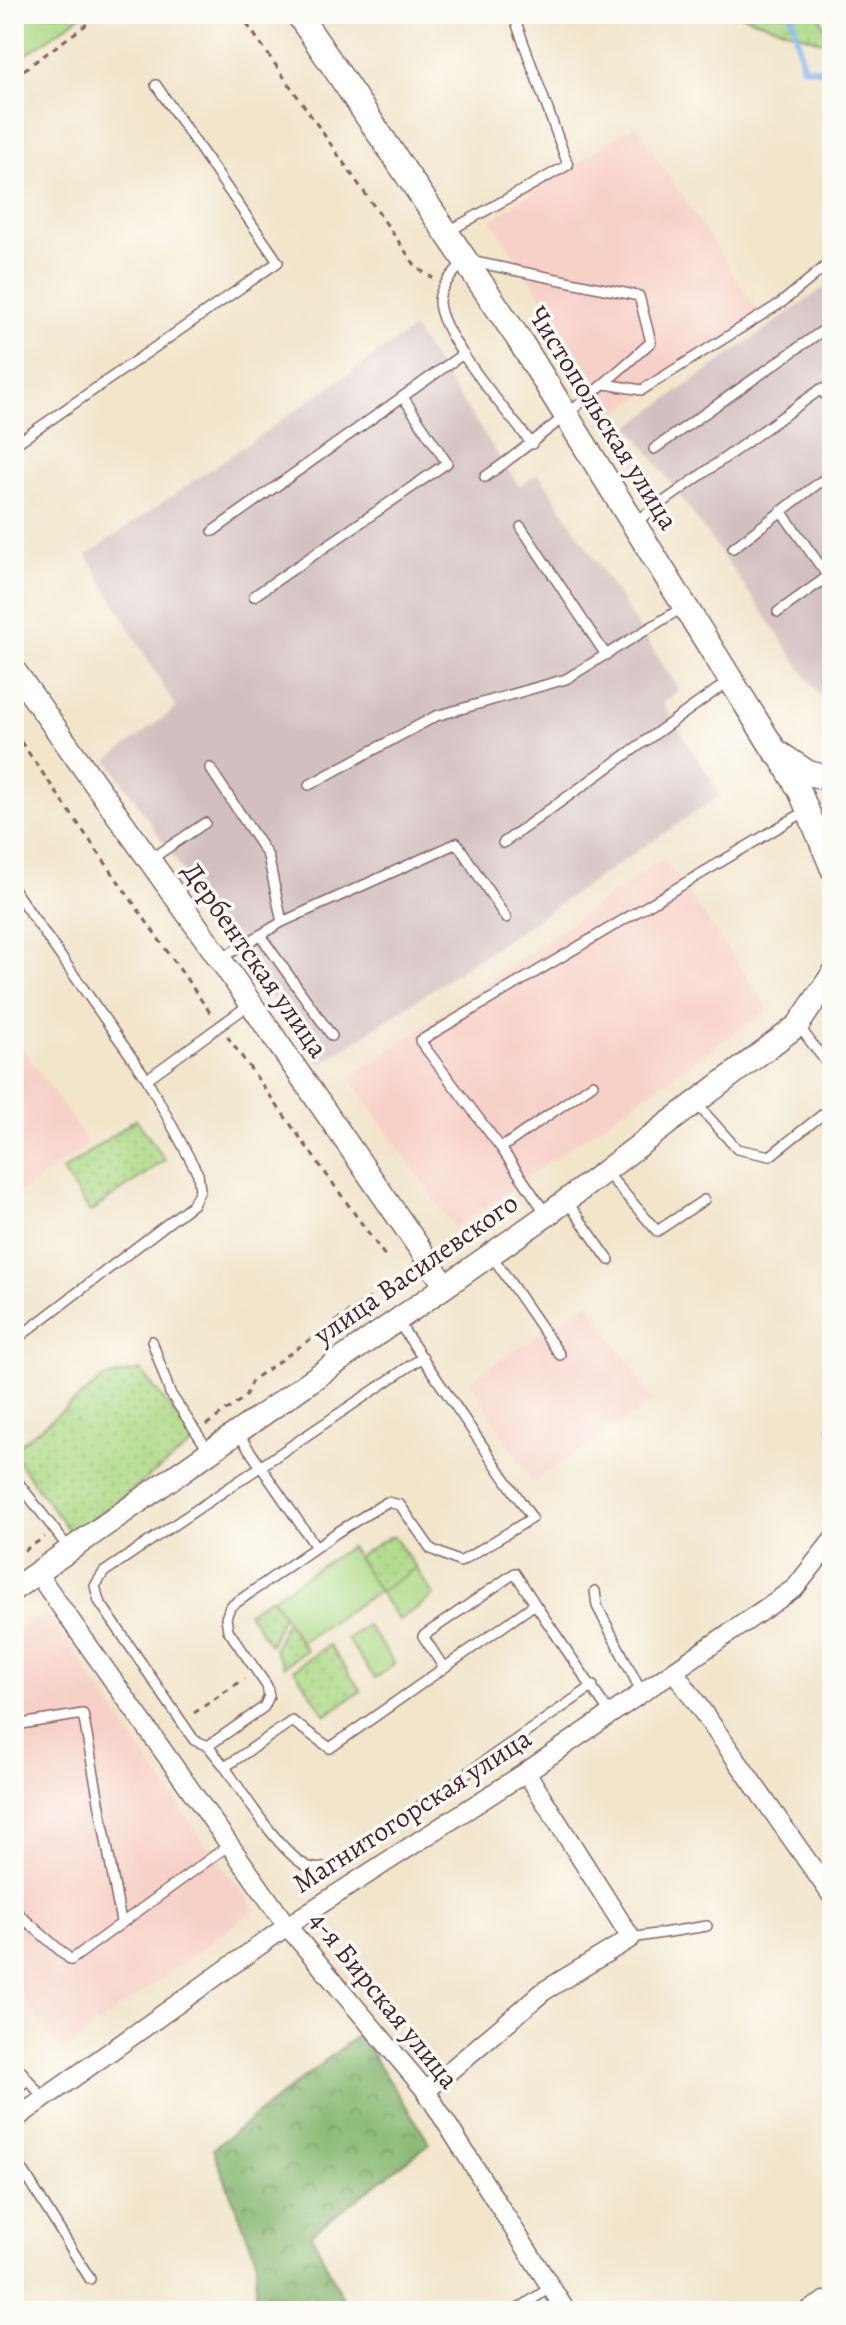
<svg xmlns="http://www.w3.org/2000/svg" width="846" height="2325" font-family="Alegreya,serif">
<style>
.built{fill:#f7d1c8}
.industrial{fill:#d2bfc0}
.green{fill:url(#green-dots);stroke:#7c7c59;stroke-width:2}
.forest{fill:url(#forest-crowns);stroke:#6a6c50;stroke-width:2}
.wetland{fill:url(#wetland-marsh);stroke:#7c7c59;stroke-width:2}
.pitch{fill:#adda87;stroke:#7c7c59;stroke-width:2}
.lines{fill:none;stroke-linecap:round;stroke-linejoin:round}
.stream{stroke:#86b7f2;stroke-width:6}
.service-casing{stroke:#846463;stroke-width:12}
.minor-casing{stroke:#846463;stroke-width:21}
.tertiary-casing{stroke:#846463;stroke-width:25}
.secondary-casing{stroke:#846463;stroke-width:27}
.path{stroke:#846463;stroke-width:3;stroke-dasharray:6 6;stroke-linecap:butt}
.service{stroke:#fff;stroke-width:9}
.minor{stroke:#fff;stroke-width:18}
.tertiary{stroke:#fff;stroke-width:22}
.secondary{stroke:#fff;stroke-width:24}
.labels{text-anchor:middle;dominant-baseline:central;stroke-width:7;stroke-linejoin:round;paint-order:stroke}
.street-label{font-size:28px;fill:#4a1f2b;stroke:#fdfcf7}
</style>
<defs>
<pattern id="green-dots" width="8" height="8" patternUnits="userSpaceOnUse" patternTransform="scale(2)"><rect width="8" height="8" fill="#adda87"/><path d="M2 2h.1M6 6h.1" fill="none" stroke="#96bb75" stroke-width="1.8" stroke-linecap="round"/></pattern>
<pattern id="forest-crowns" width="20" height="18" patternUnits="userSpaceOnUse" patternTransform="scale(2)"><rect width="20" height="18" fill="#8aba74"/><path d="M2 6a3 3 0 1 1 6 0M12 15a3 3 0 1 1 6 0" fill="none" stroke="#73975f"/></pattern>
<pattern id="wetland-marsh" width="20" height="14" patternUnits="userSpaceOnUse" patternTransform="scale(2)"><rect width="20" height="14" fill="#adda87"/><path d="M1 5h8M5 5V1M11 12h8M15 12V8" fill="none" stroke="#96bb75"/></pattern>
</defs>
<rect width="100%" height="100%" fill="#fdfcf7"/>
<filter id="ink" filterUnits="userSpaceOnUse"><feTurbulence type="fractalNoise" baseFrequency=".0125" numOctaves="2"/><feDisplacementMap in="SourceGraphic" scale="16" xChannelSelector="R" yChannelSelector="G"/><feConvolveMatrix kernelMatrix="1 2 1 2 8 2 1 2 1" color-interpolation-filters="sRGB"/></filter>
<filter id="wash" filterUnits="userSpaceOnUse"><feTurbulence type="fractalNoise" baseFrequency=".006" numOctaves="4" result="noise"/><feDisplacementMap in="SourceGraphic" scale="32" xChannelSelector="R" yChannelSelector="G"/><feGaussianBlur stdDeviation="1.8" result="paint"/><feColorMatrix in="noise" values="0 0 0 0 0 0 0 0 0 0 0 0 0 0 0 0 0 1.4 0 .05"/><feComposite in="paint" operator="in"/></filter>
<g filter="url(#wash)">
<rect width="100%" height="100%" fill="#f1e5ca"/>
<path class="built" d="M636 125 762 318 617 412 491 220Z
M664 858 769 1009 454 1228 350 1078Z
M14 1036 89 1144 14 1196Z
M588 1302 654 1401 532 1483 470 1380Z
M46 1611 213 1855 256 1909 62 2051 14 1986V1633Z"/>
<path class="industrial" d="M832 282V714L757 604 630 426Z
M413 329 519 486 539 473 679 690 663 704 721 795 321 1064 218 923 108 760 176 708 87 555Z"/>
<path class="green" d="M136 1119 165 1160 90 1212 62 1171Z
M140 1370 196 1441 72 1535 14 1456V1449L104 1378Z
M389 1537H394L416 1568 379 1592 357 1557Z
M270 1597 283 1615 270 1645 248 1612Z
M286 1621 306 1650 284 1666 274 1650Z
M329 1645 361 1691 326 1715 294 1669Z"/>
<path class="forest" d="M359 2034 430 2143 311 2234 349 2311H256V2258L213 2149Z"/>
<path class="wetland" d="M739 14H819L832 45 738 14Z"/>
<path class="pitch" d="M14 14H83L14 63Z
M350 1547 379 1591 300 1642 272 1598Z
M416 1568 434 1596 399 1620 379 1592Z
M367 1625 395 1664 375 1678 347 1639Z"/>
<g class="lines">
<path class="stream" d="M789 14 793 17 803 67 832 72"/>
</g>
</g>
<g filter="url(#ink)">
<g class="lines">
<defs>
<path id="service" d="M449 231 568 165 513 14
M605 384 642 390 781 303 832 261
M14 445 278 262 156 85
M654 449 832 324
M485 477C544 435 598 390 651 342L639 296 465 260C456 271 439 286 439 302 440 336 509 414 532 444
M781 511 832 582
M634 523 821 389 832 404
M521 527 606 655
M213 531 463 354
M733 548 828 476
M254 596 447 463 403 397
M778 612 830 575
M825 676 832 671
M210 768 268 856 282 922
M309 785 436 716 566 679 682 608
M503 843 729 681
M151 859 205 823
M14 890 147 1079 198 1174 200 1190 193 1204 14 1341
M260 935 332 1036
M220 959 282 922 457 843 506 918
M798 1025 832 1070
M147 1079 250 1004
M695 1102 737 1149 770 1156 832 1107
M501 1148 593 1084
M605 1171 657 1231 704 1200
M566 1200 609 1260
M547 1215 501 1148 420 1041 806 811
M492 1256 560 1355
M152 1341 170 1393 209 1451
M423 1357 104 1572 95 1586 99 1601 194 1740 208 1746 225 1767 292 1721 330 1748 535 1604 610 1714
M237 1432 316 1547
M827 1433 832 1440
M14 1477 70 1550
M595 1591 597 1606 642 1693
M444 1668 423 1636 515 1573 535 1604
M14 1734 21 1724 83 1714 121 1922
M208 1746 264 1707 269 1696 267 1686 228 1630 226 1618 230 1607 336 1533 387 1502 400 1505 431 1549 460 1562 532 1518 398 1322
M225 1767C241 1791 282 1855 307 1866 316 1870 323 1868 332 1867L593 1686
M14 1910 71 1960 229 1845
M631 1938 707 1926
M14 2062 44 2099
M14 2090 28 2080
M14 2156 90 2279
M515 2311 551 2287"/>
<path id="minor" d="M37 1573 287 1926 426 2091 566 2311
M674 1671 832 1896
M426 2091 544 1991 631 1938 526 1772
M14 2120 287 1926 526 1772 795 1588 832 1541
M808 2311 825 2301"/>
<path id="tertiary" d="M14 670 220 959 445 1285
M776 751 800 792 832 869
M14 1589 547 1215 798 1025 832 975"/>
<path id="secondary" d="M298 14 518 338 775 751 808 773 832 779"/>
</defs>
<use href="#service" class="service-casing"/>
<use href="#minor" class="minor-casing"/>
<use href="#tertiary" class="tertiary-casing"/>
<use href="#secondary" class="secondary-casing"/>
<path class="path" d="M240 14 417 268 433 278
M14 77 101 14
M14 732 211 1014
M227 1036 385 1256
M206 1425 245 1397 252 1380 375 1294
M14 1557 45 1537
M194 1713 244 1679"/>
<use href="#service" class="service"/>
<use href="#minor" class="minor"/>
<use href="#tertiary" class="tertiary"/>
<use href="#secondary" class="secondary"/>
</g>
</g>
<g class="labels">
<g class="street-label">
<text transform="translate(603 418) rotate(58)">Чистопольская улица</text>
<text transform="translate(255 960) rotate(55)">Дербентская улица</text>
<text transform="translate(416 1269) rotate(-35)">улица Василевского</text>
<text transform="translate(412 1811) rotate(-33)">Магнитогорская улица</text>
<text transform="translate(384 2000) rotate(51)">4-я Бирская улица</text>
</g>
</g>
<rect width="846" height="2325" fill="none" stroke="#fdfcf7" stroke-width="48"/>
</svg>
